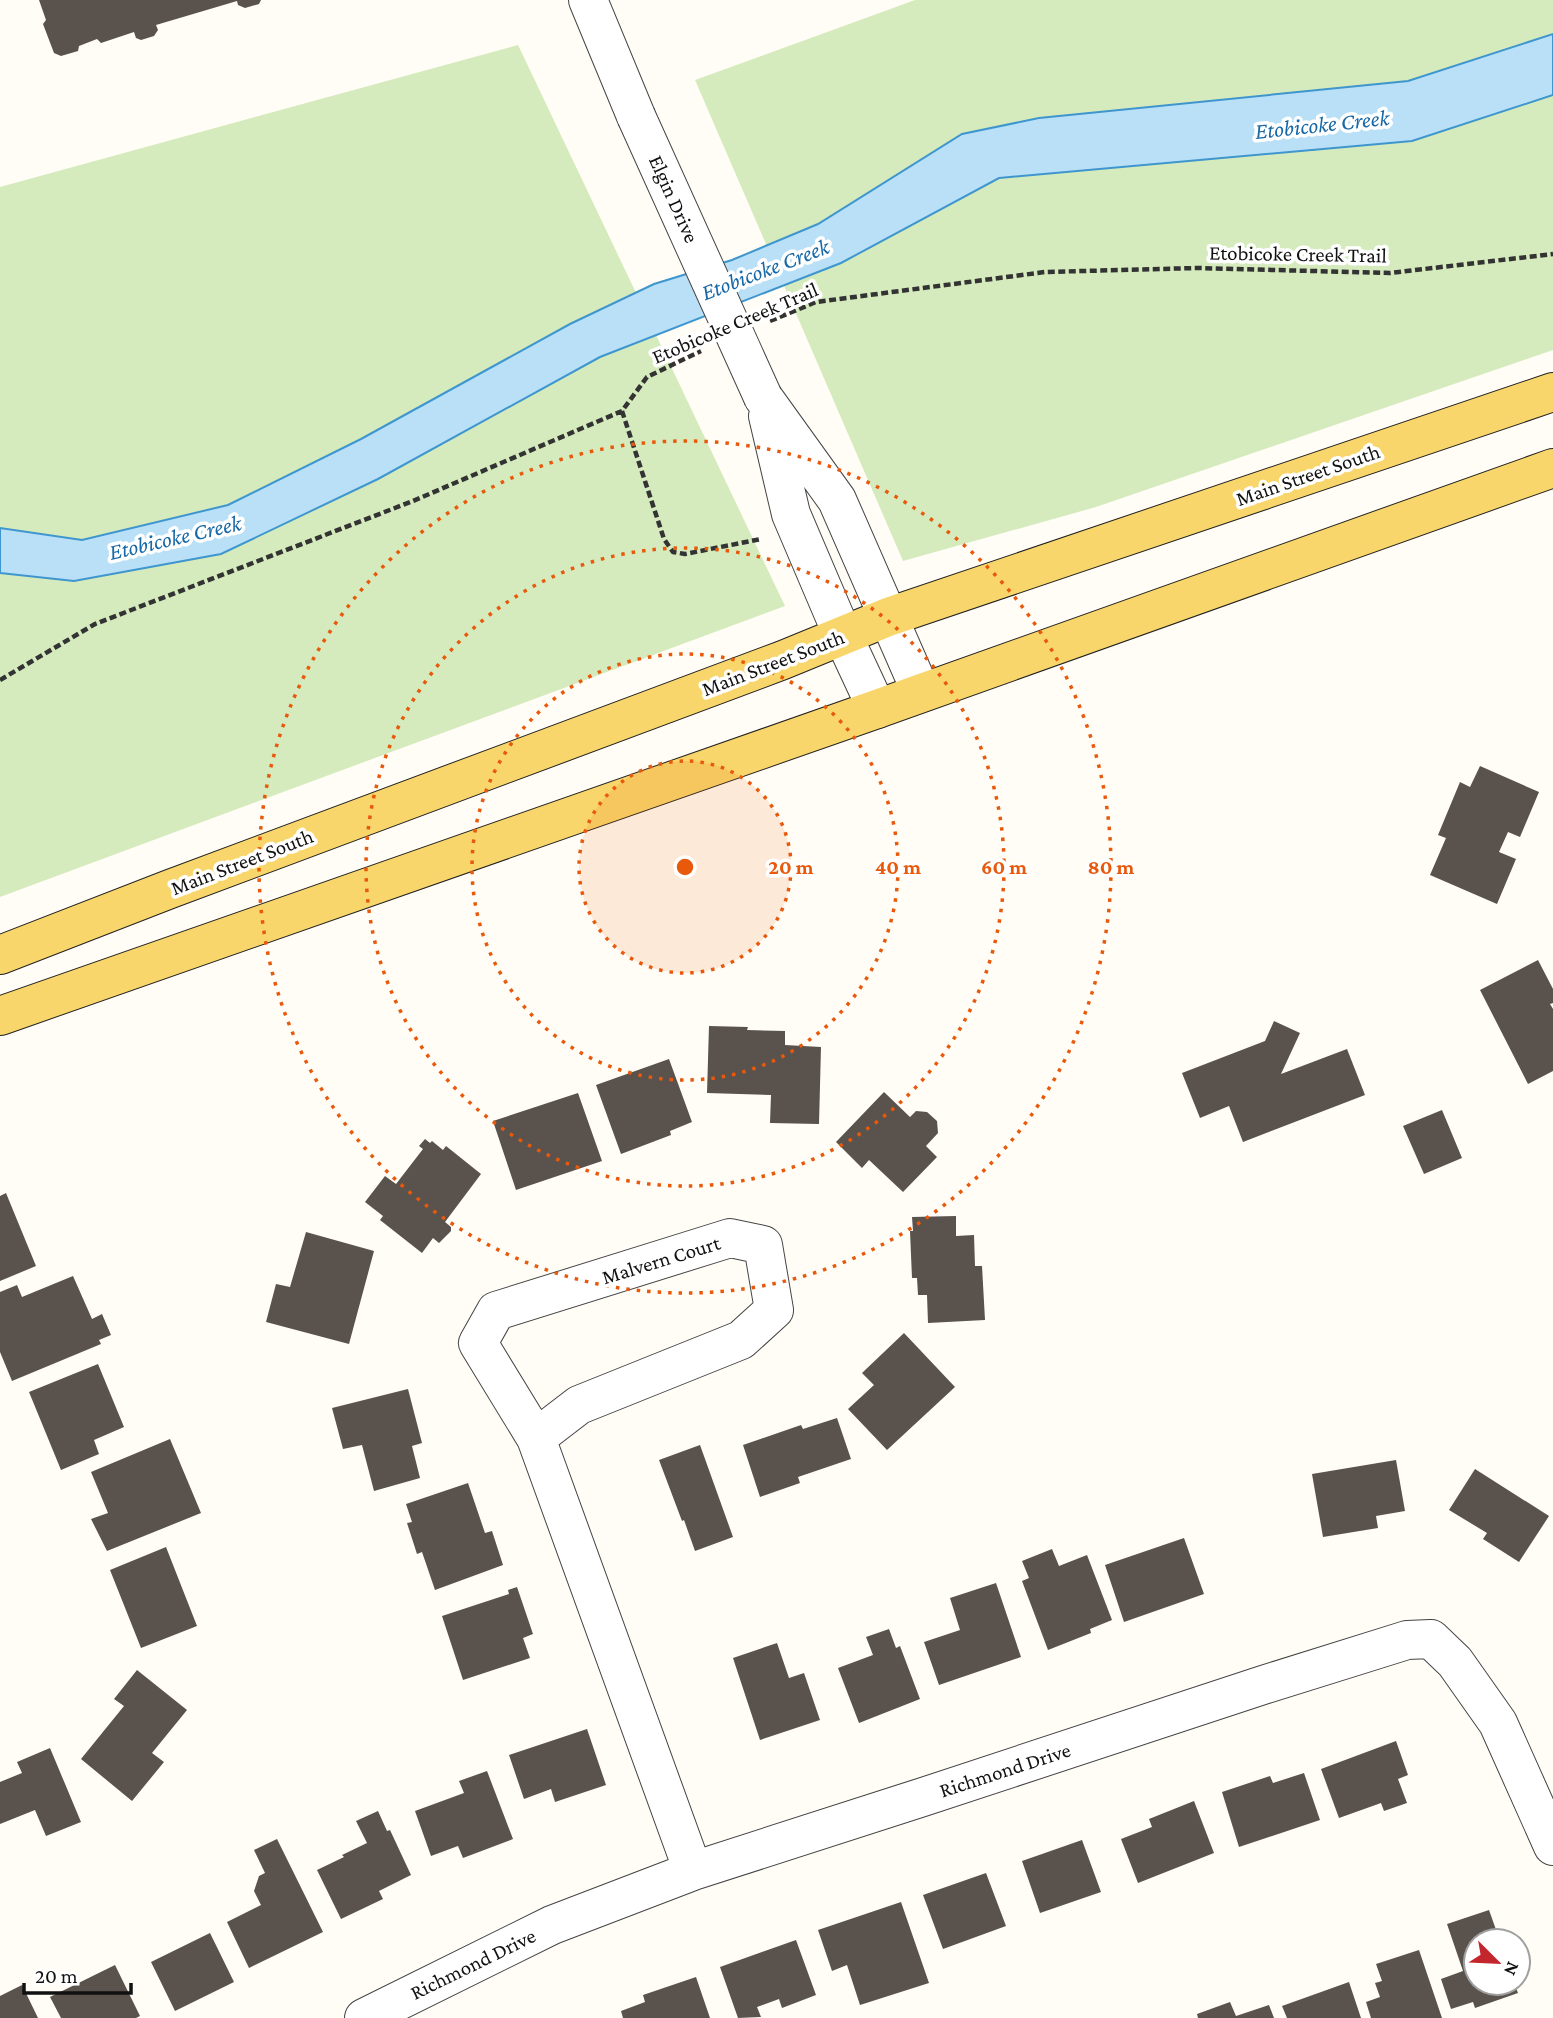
<svg xmlns="http://www.w3.org/2000/svg" width="1553" height="2018" font-family="'Crimson Pro',serif">
<style>
.green{fill:#d5ebbd}
.water{fill:#b9e0f7;stroke:#3f96cf;stroke-width:2}
.building{fill:#5a524d}
.lines{fill:none;stroke-linecap:round;stroke-linejoin:round}
.minor-casing{stroke:#444;stroke-width:40}
.tertiary-casing{stroke:#444;stroke-width:40}
.primary-casing{stroke:#222;stroke-width:40}
.path{stroke:#333;stroke-width:4.5;stroke-dasharray:7 3.5;stroke-linecap:butt}
.minor{stroke:#fff;stroke-width:38}
.tertiary{stroke:#fff;stroke-width:38}
.primary{stroke:#f9d66b;stroke-width:38}
.tertiary-bridge-casing{stroke:#444;stroke-width:40;stroke-linecap:butt}
.tertiary-bridge{stroke:#fff;stroke-width:38}
.ring{fill:none;stroke:#e8590c;stroke-width:3.5;stroke-dasharray:3.5 7}
.labels{text-anchor:middle;dominant-baseline:central;stroke-width:7;stroke-linejoin:round;paint-order:stroke}
.street-label{font-size:21px;fill:#111;stroke:#fff}
.water-label{font-size:23px;font-style:italic;fill:#1768a6;stroke:#fff}
.centre{fill:#e8590c;stroke:#fff;stroke-width:3.5}
.ring-label{font-size:21px;text-anchor:middle;font-weight:bold;fill:#e8590c;stroke:#fff;stroke-width:7;stroke-linejoin:round;paint-order:stroke}
</style>
<rect width="100%" height="100%" fill="#fffdf5"/>
<path class="green" d="M915 0H1553V350L1096 507 903 561 695 80Z
M518 45 785 606 0 897V187Z"/>
<path class="water" d="M1553 34V95L1412 141 999 178 841 263 600 357 378 479 221 554 74 581 0 573V528L82 540 228 505 361 439 570 324 654 284 732 260 818 224 962 134 1039 118 1408 81Z"/>
<path class="building" d="M39 0H261L259 4 245 8 238 5 237 1 156 25 158 30 154 36 141 40 136 38 134 32 101 43 97 39 79 46 78 51 61 56 54 53 43 24 46 20Z
M1480 766 1539 792 1520 837 1508 832 1499 852 1516 859 1497 904 1430 875 1446 838 1438 835 1460 782 1470 787Z
M1538 960 1553 989V1003L1550 1004 1553 1009V1071L1528 1084 1480 990Z
M1274 1021 1300 1033 1281 1074 1347 1049 1365 1095 1243 1142 1229 1106 1200 1118 1182 1073 1265 1041Z
M709 1026 748 1027 747 1030 785 1031V1045L821 1047 819 1124 770 1123 771 1095 707 1093Z
M669 1059 692 1122 670 1131 671 1135 621 1154 596 1085Z
M884 1092 910 1117 916 1111 927 1112 937 1121 938 1133 926 1146 937 1157 903 1192 869 1160 862 1168 836 1142Z
M578 1093 602 1161 516 1190 493 1121Z
M1442 1110 1462 1158 1424 1174 1403 1126Z
M425 1139 430 1143 432 1141 443 1150 446 1146 481 1174 445 1222 451 1227V1231L439 1243 433 1238 422 1253 380 1220 383 1216 365 1202 385 1176 396 1184 423 1149 419 1146Z
M6 1193 36 1266 0 1281V1196Z
M956 1216V1236L974 1235 975 1266H982L985 1320 928 1323 927 1295H918L917 1278H912L910 1231H913L912 1217Z
M306 1232 374 1251 349 1344 266 1322 276 1284 290 1287Z
M73 1276 92 1319 102 1314 111 1335 99 1340 101 1344 12 1381 0 1352V1292L17 1285 22 1297Z
M904 1333 955 1387 887 1450 848 1409 874 1385 862 1373Z
M98 1364 124 1427 94 1440 99 1454 61 1470 29 1392Z
M408 1389 422 1443 412 1446 420 1478 374 1491 362 1445 343 1449 332 1408Z
M837 1418 851 1459 798 1477 800 1483 760 1497 743 1445 801 1425 803 1429Z
M170 1439 201 1513 107 1551 91 1519 108 1513 91 1472Z
M700 1445 733 1537 695 1551 684 1520 682 1521 659 1460Z
M1396 1460 1405 1511 1376 1516 1378 1528 1323 1537 1312 1474Z
M1475 1469 1549 1516 1519 1562 1483 1539 1487 1533 1449 1510Z
M468 1483 485 1533 492 1531 503 1565 435 1590 422 1552 417 1554 407 1523 412 1522 406 1504Z
M1184 1538 1204 1594 1124 1622 1105 1565Z
M166 1547 197 1626 141 1648 110 1570Z
M1052 1549 1059 1566 1087 1555 1112 1620 1090 1629 1091 1633 1048 1650 1022 1581 1029 1578 1022 1561Z
M996 1583 1021 1657 939 1685 924 1642 960 1630 950 1598Z
M517 1587 533 1634 523 1638 530 1658 463 1680 442 1616 509 1594 508 1590Z
M889 1629 896 1648 900 1646 920 1699 859 1723 838 1668 873 1655 866 1637Z
M777 1643 789 1678 804 1673 820 1720 760 1740 733 1658Z
M137 1670 187 1710 152 1753 164 1762 132 1801 81 1759 124 1706 114 1699Z
M587 1729 606 1785 555 1802 551 1789 524 1799 509 1755Z
M1396 1741 1408 1775 1398 1779 1407 1803 1384 1811 1381 1803 1339 1818 1321 1769Z
M50 1748 81 1822 46 1836 35 1810 0 1824V1782L22 1773 17 1762Z
M487 1771 513 1839 463 1858 458 1846 431 1856 415 1811 464 1793 459 1781Z
M1304 1773 1320 1820 1239 1847 1222 1792 1270 1776 1273 1783Z
M1194 1801 1214 1853 1138 1883 1121 1839 1152 1827 1149 1819Z
M378 1811 387 1831 390 1830 411 1875 379 1891 383 1899 341 1919 317 1870 344 1857 342 1855 367 1843 356 1821Z
M277 1839 323 1932 249 1968 227 1922 261 1905 254 1891 259 1876 265 1873 254 1850Z
M1082 1840 1101 1892 1040 1913 1022 1861Z
M986 1873 1006 1926 943 1949 923 1895Z
M901 1902 929 1983 860 2005 847 1965 832 1971 818 1930Z
M1489 1910 1500 1941H1476V1983H1514L1518 1993 1475 2008 1473 2002 1451 2009 1441 1979 1463 1971 1447 1924Z
M210 1933 234 1982 175 2011 151 1962Z
M796 1940 816 1995 782 2008 779 1999 757 2007 761 2017 738 2018 720 1967Z
M1419 1950 1442 2018H1371L1366 2002 1380 1997 1375 1983 1382 1981 1376 1964Z
M115 1965 140 2016 136 2018H61L50 1997Z
M696 1977 710 2018H623L621 2011 645 2002 643 1995Z
M1349 1982 1361 2018H1287L1282 2006Z
M22 1985 38 2018H0V1996Z
M1230 2002 1236 2016 1269 2005 1274 2018H1198L1197 2014Z"/>
<g class="lines">
<defs>
<path id="minor" d="M536 1438 478 1343 496 1311 730 1238 763 1245 774 1310 741 1340 579 1405 536 1438 693 1871
M364 2018 552 1925 693 1871 923 1797 1263 1685 1407 1640 1431 1639 1455 1662 1498 1723 1553 1846"/>
<path id="tertiary" d="M588 0 636 116
M763 397 837 500 921 692
M768 416 791 514 843 636 877 709"/>
<path id="primary" d="M0 955 170 889 783 660 888 617 1553 392
M0 1016 877 709 1553 468"/>
</defs>
<use href="#minor" class="minor-casing"/>
<use href="#tertiary" class="tertiary-casing"/>
<use href="#primary" class="primary-casing"/>
<path class="path" d="M770 321 816 302 1045 272 1197 268 1390 273 1553 254
M622 411 664 539 673 552 685 554 761 539
M0 680 95 624 413 501 622 411 647 377 701 351"/>
<use href="#minor" class="minor"/>
<use href="#tertiary" class="tertiary"/>
<use href="#primary" class="primary"/>
<defs>
<path id="tertiary-bridge" d="M636 116 763 397"/>
</defs>
<use href="#tertiary-bridge" class="tertiary-bridge-casing"/>
<use href="#tertiary-bridge" class="tertiary-bridge"/>
</g>
<circle cx="685" cy="867" r="106" fill="#e8590c" fill-opacity=".12"/>
<g class="ring">
<circle cx="685" cy="867" r="106"/>
<circle cx="685" cy="867" r="213"/>
<circle cx="685" cy="867" r="319"/>
<circle cx="685" cy="867" r="426"/>
</g>
<g class="labels">
<g class="street-label">
<text transform="translate(674 199) rotate(66)">Elgin Drive</text>
<text transform="translate(1298 254) rotate(1)">Etobicoke Creek Trail</text>
<text transform="translate(735 323) rotate(-23)">Etobicoke Creek Trail</text>
<text transform="translate(1308 475) rotate(-19)">Main Street South</text>
<text transform="translate(773 663) rotate(-21)">Main Street South</text>
<text transform="translate(242 862) rotate(-21)">Main Street South</text>
<text transform="translate(661 1260) rotate(-17)">Malvern Court</text>
<text transform="translate(1005 1770) rotate(-18)">Richmond Drive</text>
<text transform="translate(473 1964) rotate(-26)">Richmond Drive</text>
</g>
<g class="water-label">
<text transform="translate(1322 124) rotate(-6)">Etobicoke Creek</text>
<text transform="translate(765 269) rotate(-21)">Etobicoke Creek</text>
<text transform="translate(175 537) rotate(-13)">Etobicoke Creek</text>
</g>
</g>
<circle cx="685" cy="867" r="10" class="centre"/>
<g class="ring-label">
<text x="791" y="874">20 m</text>
<text x="898" y="874">40 m</text>
<text x="1004" y="874">60 m</text>
<text x="1111" y="874">80 m</text>
</g>
<g transform="translate(1497 1962) rotate(114)"><circle r="33" fill="#ffffff" stroke="#a0a0a0" stroke-width="2"/>
<path d="M0-5L12 26L0 18L-12 26Z" fill="#c4262e"/>
<text y="-10" font-size="19" font-weight="bold" text-anchor="middle" fill="#111111">N</text>
</g>
<path d="M24 1983v10h107v-10" fill="none" stroke="#111111" stroke-width="3.5"/>
<text x="35" y="1983" font-size="21" fill="#111111" stroke="#ffffff" stroke-width="5" paint-order="stroke">20 m</text>
</svg>
